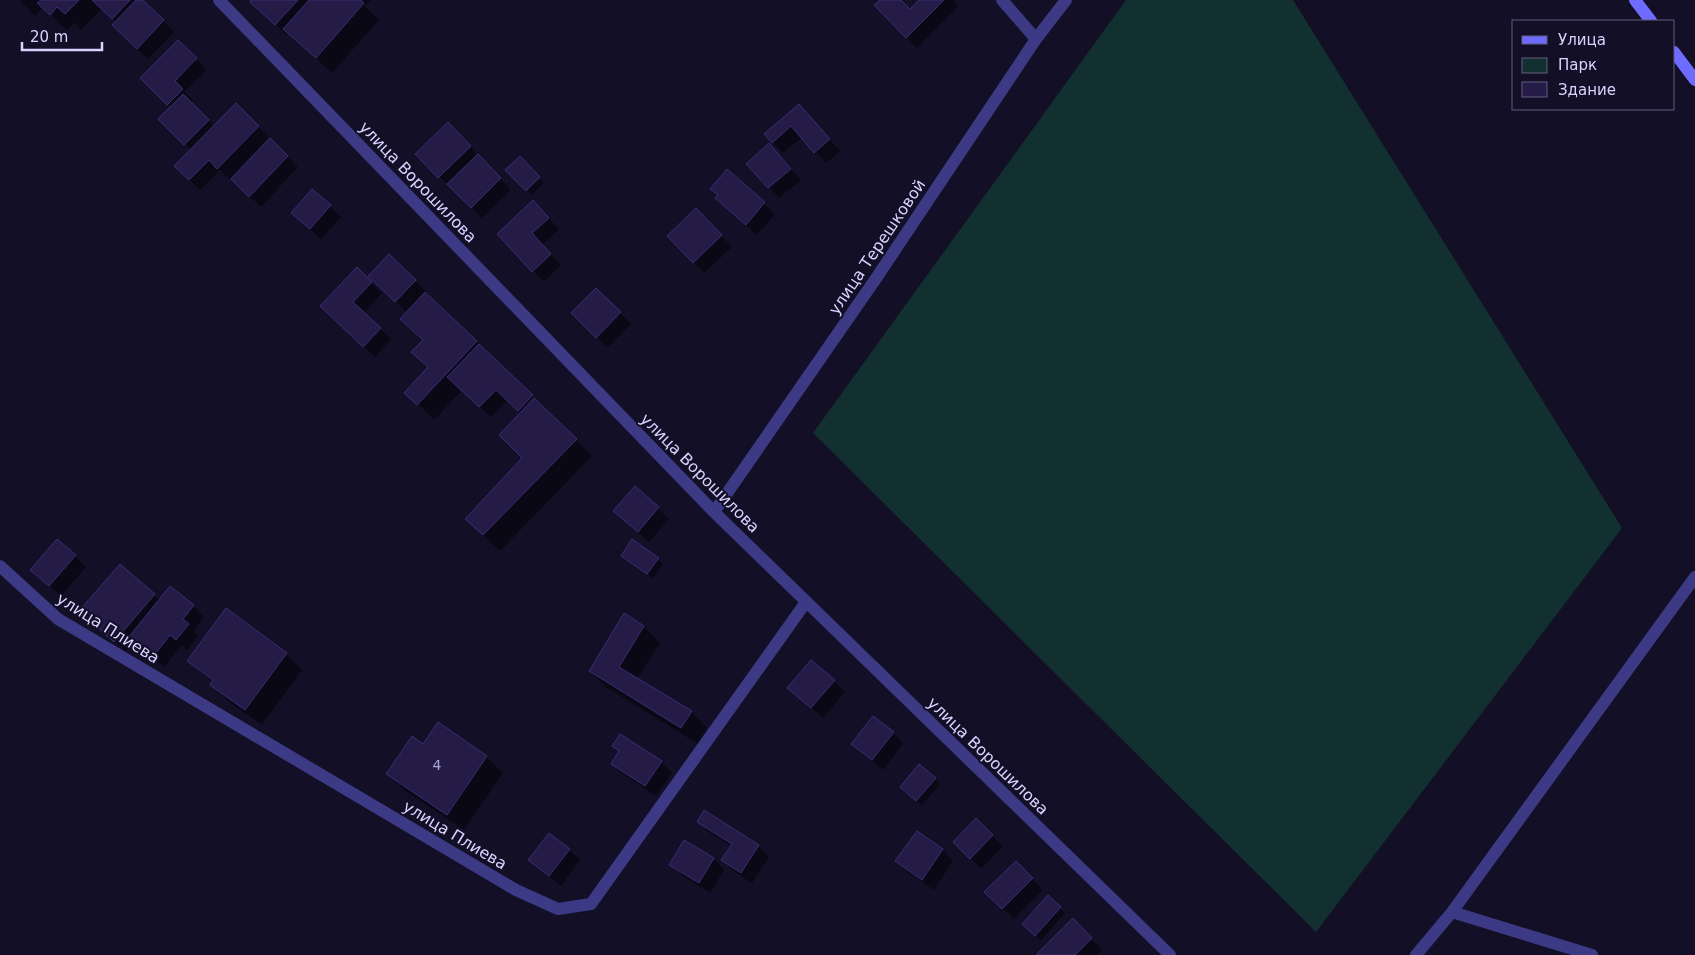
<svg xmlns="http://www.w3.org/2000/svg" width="1695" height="955" font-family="'DejaVu Sans',sans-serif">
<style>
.green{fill:#12302f}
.shadow{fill:#0007}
.building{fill:#241b47;stroke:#3b2d73}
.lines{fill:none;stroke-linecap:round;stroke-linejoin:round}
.street{stroke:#3d3a85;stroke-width:12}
.secondary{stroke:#6f6bff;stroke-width:12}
.labels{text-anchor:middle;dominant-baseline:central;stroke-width:4;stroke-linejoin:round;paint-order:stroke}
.number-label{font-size:14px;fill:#aca6d1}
.street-label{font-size:16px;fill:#d9d4ff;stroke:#130f26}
</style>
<rect width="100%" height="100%" fill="#130f26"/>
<path class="green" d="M1126 0H1293L1622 528 1316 932 813 433Z"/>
<path class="shadow" d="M19 0H144L174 32 148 59 113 25 116 22 102 8 81 30 74 22 67 30 43 7 35 16Z
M252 0H371L365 6 379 20 332 73 289 33 287 35 262 13Z
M882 0H900L910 10 921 0H953L959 6 917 48 876 5Z
M178 41 207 70 184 92 193 100 190 103 215 127 236 105 269 137 229 179 220 170 200 190 176 166 191 150 160 119 171 107 142 78Z
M799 106 840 151 826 163 802 137 783 153 766 135Z
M448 124 511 190 482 218 416 154Z
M270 140 298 167 261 207 232 179Z
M769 145 801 180 779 198 748 164Z
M520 158 544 183 532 195 507 170Z
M727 171 775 214 757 235 728 209 719 195Z
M312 190 341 217 321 239 292 213Z
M544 213 559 229 542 245 561 265 544 282 499 234Z
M707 221 732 247 704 273 669 236Z
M389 255 592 456 500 551 483 535 524 458 521 413 508 400 491 417 462 390 434 420 406 392 429 367 424 340 408 313 380 287Z
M371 283 382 293 364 313 391 339 375 357 332 317Z
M596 289 631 324 607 348 573 313Z
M635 488 669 519 649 542 615 511Z
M633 541 663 564 653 578 628 560Z
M75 556 86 567 61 596 43 580Z
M120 565 160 601 193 606 204 617 193 631 198 636 187 650 182 645 164 667 134 642 126 651 91 622Z
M644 627 660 643 637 679 691 712 707 728 698 744 606 687 590 671Z
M286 654 302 670 262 725 228 701 212 684 213 683 189 661Z
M834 681 845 692 823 718 789 688Z
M438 724 487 757 503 773 464 830 404 790 388 774 424 746Z
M893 732 903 743 883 770 853 744Z
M613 746 661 762 672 773 656 796 623 774 612 764 619 752Z
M935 779 940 784 922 805 906 792Z
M976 820 1003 846 981 869 955 842Z
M699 822 758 846 769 857 752 883 733 871 722 860 731 846 709 832Z
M917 832 943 850 953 861 934 890 908 872 897 861Z
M685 842 714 859 724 870 710 893 682 875 671 864Z
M569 850 580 860 561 886 530 860Z
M1016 863 1043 890 1014 919 986 892Z
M1060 908 1065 913 1041 940 1028 929Z
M1073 920 1102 950 1097 955H1038Z"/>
<path class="building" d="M41 0H79L65 14 57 7 50 15 37 3Z
M92 0H130L112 19Z
M136 0H143L164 20 137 49 112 25Z
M251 0H298L275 25 250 2Z
M309 0H361L364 3 316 58 283 29Z
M880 0H901L910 9 919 0H944L906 38 874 5Z
M178 40 197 58 175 81 183 89 167 105 140 78Z
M183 94 209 120 184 145 158 119Z
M236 103 259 126 217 169 209 160 189 180 174 166Z
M799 104 830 139 814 153 791 126 772 143 764 134Z
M448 122 471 146 438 178 415 154Z
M270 138 288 156 249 197 231 179Z
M769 143 791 169 768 188 746 164Z
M478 154 501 178 471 208 447 184Z
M520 156 540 177 526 191 505 170Z
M727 169 765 202 746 225 715 198 718 195 710 189Z
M312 189 331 205 310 229 291 213Z
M533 200 549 218 532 233 551 254 532 272 497 234Z
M696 208 722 235 693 263 667 236Z
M389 254 416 280 395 302 368 276Z
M357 267 372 282 353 302 381 328 363 347 320 306Z
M596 288 621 312 596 338 571 313Z
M425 292 477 341 417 405 404 393 428 367 411 352 423 340 400 319Z
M479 344 533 395 518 411 496 390 479 407 447 377Z
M534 398 577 439 483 535 465 519 522 458 499 435Z
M635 486 659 507 638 532 613 511Z
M57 539 76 555 49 586 30 570Z
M632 539 659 558 647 574 621 556Z
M120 564 155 594 114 642 79 611Z
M170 586 194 605 183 619 189 624 176 640 170 635 152 658 128 638Z
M226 608 287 653 245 710 210 685 213 680 187 661Z
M624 613 644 626 619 667 692 711 681 728 589 671Z
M811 660 835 680 811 708 787 688Z
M873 716 894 732 872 760 851 744Z
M438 722 487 756 447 815 386 774 412 736 423 744Z
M620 734 662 761 645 786 611 764 619 751 612 746Z
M919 764 936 778 916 801 900 787Z
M704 810 759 845 741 873 721 860 732 844 697 822Z
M976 818 993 835 970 859 953 842Z
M917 831 943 849 922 880 895 861Z
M549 833 570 849 549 876 528 860Z
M684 840 714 858 699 883 669 865Z
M1016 861 1033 878 1002 909 984 892Z
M1048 895 1061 907 1035 936 1022 924Z
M1073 918 1092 938 1075 955H1036Z"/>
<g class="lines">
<path class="street" d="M219 0 714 512 1170 955
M1002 0 1036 39
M714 512 877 277 1036 39 1066 0
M0 566 58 619 516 890 558 909 591 904 806 602
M1452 912 1592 955
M1416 955 1452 912 1695 577"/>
<path class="secondary" d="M1635 0 1651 21
M1674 52 1695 80"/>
</g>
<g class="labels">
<g class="number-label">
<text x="437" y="765">4</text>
</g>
<g class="street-label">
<text transform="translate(418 182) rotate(46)">улица Ворошилова</text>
<text transform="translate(877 247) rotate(-56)">улица Терешковой</text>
<text transform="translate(700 473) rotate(45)">улица Ворошилова</text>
<text transform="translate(108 628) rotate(32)">улица Плиева</text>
<text transform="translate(988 756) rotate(44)">улица Ворошилова</text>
<text transform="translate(455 835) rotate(31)">улица Плиева</text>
</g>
</g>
<rect x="1512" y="20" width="162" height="90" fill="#130f26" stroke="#625e7d"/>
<rect x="1522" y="36" width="25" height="8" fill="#6f6bff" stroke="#625e7d"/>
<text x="1558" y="45" font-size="15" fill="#d9d4ff">Улица</text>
<rect x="1522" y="58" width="25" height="15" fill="#12302f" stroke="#625e7d"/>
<text x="1558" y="70" font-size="15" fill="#d9d4ff">Парк</text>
<rect x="1522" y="82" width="25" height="15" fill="#241b47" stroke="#625e7d"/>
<text x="1558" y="95" font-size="15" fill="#d9d4ff">Здание</text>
<path d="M22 42v8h80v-8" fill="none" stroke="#d9d4ff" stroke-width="2.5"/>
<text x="30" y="42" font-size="15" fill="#d9d4ff" stroke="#130f26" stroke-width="4" paint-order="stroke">20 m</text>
</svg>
